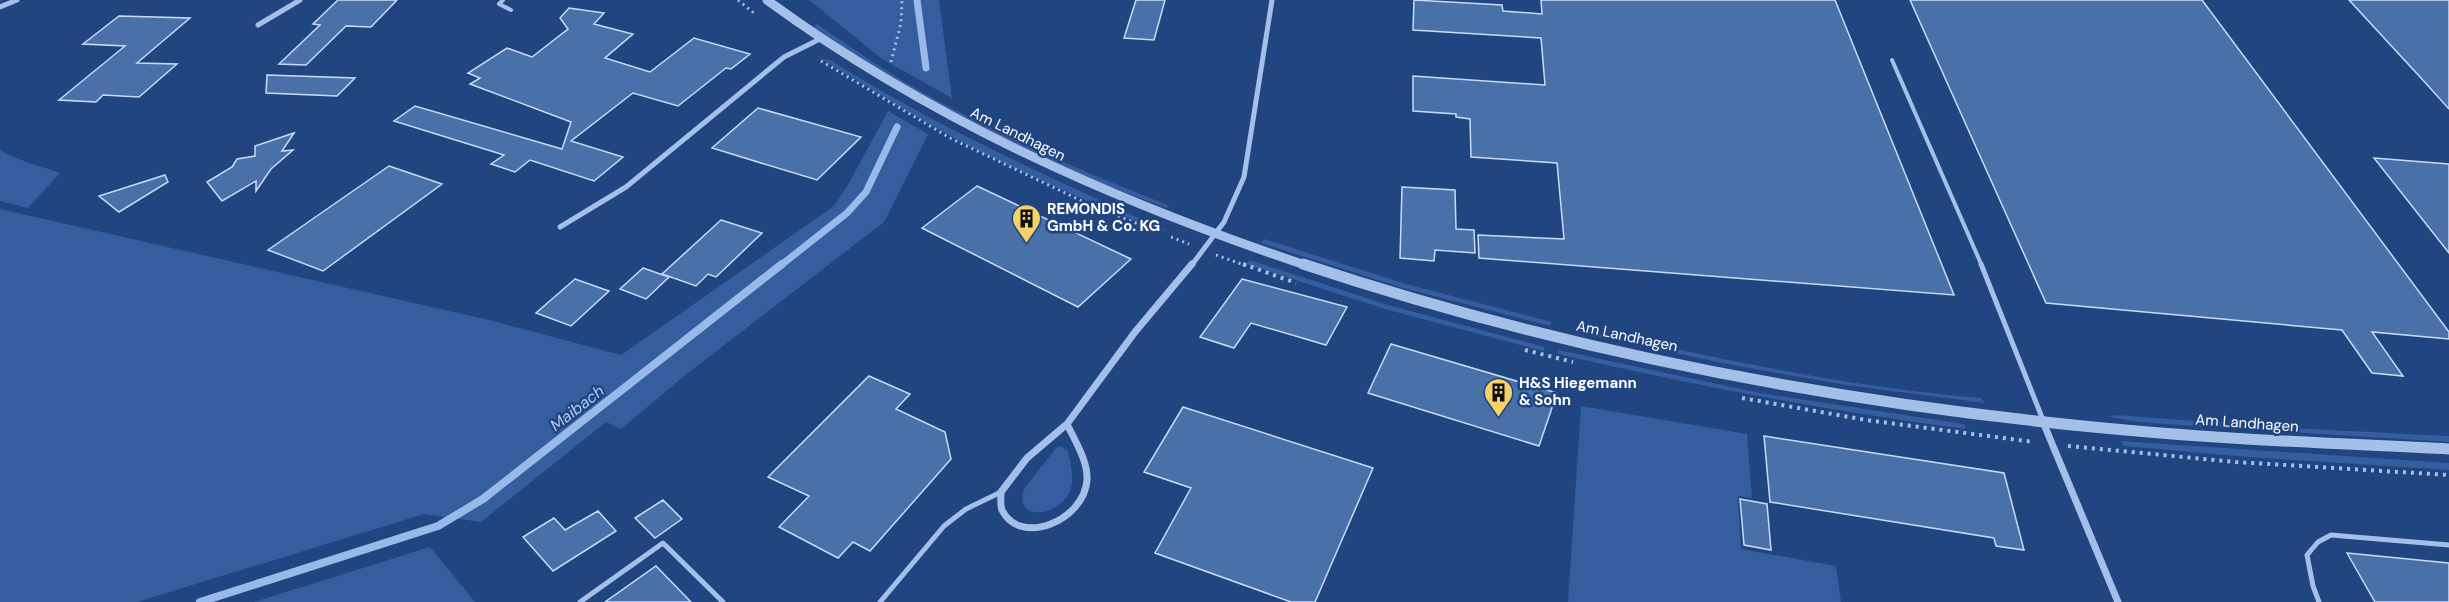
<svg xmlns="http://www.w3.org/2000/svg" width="2449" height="602" font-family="'DM Sans',sans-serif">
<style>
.green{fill:#345e9e}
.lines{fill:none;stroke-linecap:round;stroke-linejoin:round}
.stream-far1{stroke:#99bae9;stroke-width:7}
.stream{stroke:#99bae9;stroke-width:8}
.building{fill:#4970a9;stroke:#c9dbf6;stroke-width:1.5}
.path-far1{stroke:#a5c0e8;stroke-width:3;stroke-dasharray:2 4;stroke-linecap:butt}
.path{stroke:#a5c0e8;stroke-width:4;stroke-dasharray:3 5;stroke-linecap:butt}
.service-far1{stroke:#a5c0e8;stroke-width:4}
.service{stroke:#a5c0e8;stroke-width:5}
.minor-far1{stroke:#a5c0e8;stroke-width:5}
.minor{stroke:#a5c0e8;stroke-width:7}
.tertiary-far1{stroke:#a5c0e8;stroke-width:9}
.tertiary{stroke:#a5c0e8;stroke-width:11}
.labels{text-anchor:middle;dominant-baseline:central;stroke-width:5;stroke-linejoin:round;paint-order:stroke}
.street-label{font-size:15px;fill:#fff;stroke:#204580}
.poi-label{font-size:15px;font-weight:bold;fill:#fff;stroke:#204580;text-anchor:start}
.water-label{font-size:16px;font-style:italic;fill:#b0caef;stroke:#204580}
</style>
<rect width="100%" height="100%" fill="#204580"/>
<path class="green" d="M809 0H939L952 98 882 59Z
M817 24C846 44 875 64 905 82 988 131 1076 169 1165 204L1169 206 1167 208C1043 165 921 102 813 26Z
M820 58 832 61C940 129 1049 177 1165 230L1161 231C1099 206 1038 181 979 151 924 123 872 90 820 58Z
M888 111 928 134 884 222 688 373 621 429 606 422 481 522 424 514 137 602H0V209L489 320 621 355 834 206 849 183Z
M0 150C15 160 42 166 60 173L28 208 0 201Z
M1264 239 1406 284 1552 322 1550 326 1403 288 1261 243Z
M1250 260 1388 305 1545 347 1543 351 1385 309 1246 264Z
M1584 329C1714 358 1848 387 1981 398L1985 403 1846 385 1737 366 1583 334Z
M1558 350 1760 393 1964 424 1965 429C1828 411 1692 385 1558 354Z
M1581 406 1747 434 1752 498 1738 496 1741 549 1836 566 1841 602H1568Z
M2115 415 2290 428 2449 436V442L2194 426 2139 422 2110 417Z
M2121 441 2449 463V470L2247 457 2124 446Z
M1061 446 1068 451C1070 461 1073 473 1072 484 1067 516 1012 525 1024 489L1056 448Z
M430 547 475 602H254Z"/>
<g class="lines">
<path class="stream-far1" d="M917 0 926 68
M780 266 847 213 866 192 897 127"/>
<path class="stream" d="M200 602 438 526 483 499 782 264"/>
</g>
<path class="building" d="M338 0H397L371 27 346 26 306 65 279 64 320 25 313 24Z
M1136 0H1165L1154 40 1124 38Z
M1414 0 1502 5 1503 11 1542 14 1541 0H1835L1954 295 1479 258 1478 235 1564 239 1557 163 1471 157 1470 119 1456 117V114L1413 111V76L1545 85 1541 38 1413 30Z
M1910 0H2202L2449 332V339L2372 332 2403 376 2372 373 2342 330 2046 303Z
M2349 0H2449V109L2421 78Z
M569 8 604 13 594 24 633 34 605 58 650 72 694 38 750 54 731 69 726 68 678 106 633 93 571 141 623 157 594 181 530 160 515 172 491 164 504 155 394 121 415 106 562 149 571 122 470 84 480 78 468 73 507 48 532 57 568 29 560 18Z
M119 16 190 18 137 63 177 64 139 97 103 95 96 102 59 100 125 46 83 44Z
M267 75 355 78 337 96 266 93Z
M758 108 861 137 817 180 712 148Z
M294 133 282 151 293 150 271 169 256 191V181L222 201 207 182 232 167 237 159 255 156V146Z
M2374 158 2449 164V253Z
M389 166 442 184 323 271 268 250Z
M165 175 168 182 119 212 99 196Z
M977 186 1131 259 1078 307 922 228Z
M1402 187 1455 190 1456 229 1474 230 1475 253 1435 250 1434 261 1400 258Z
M721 220 762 233 716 277 708 274 696 286 662 274Z
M643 268 669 277 646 299 620 289Z
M575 279 609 291 571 326 536 313Z
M1242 279 1347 307 1326 345 1251 323 1234 348 1200 337Z
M1391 344 1557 393 1539 446 1368 393Z
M869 376 910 394 896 409 945 432 951 459 870 551 853 542 838 558 779 527 809 496 768 477Z
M1183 407 1373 468 1315 602H1291L1155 553 1191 488 1144 472Z
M1764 436 2004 473 2024 550 1996 546 1994 538 1770 502Z
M1740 499 1767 504 1771 550 1744 545Z
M663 500 682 519 655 538 635 518Z
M598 511 616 531 553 571 523 537 554 518 565 530Z
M2347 553 2449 563V602H2375Z
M656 566 691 602H605Z"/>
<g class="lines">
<path class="path-far1" d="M738 0 754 13
M821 61 950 138 1086 203
M891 62 901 23 902 0
M1118 216 1156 231
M1171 237 1189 244
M1216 255 1247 266"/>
<path class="path" d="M1243 264 1296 283
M1525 350 1573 362
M1742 398 1866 420 2034 442
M2068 446 2236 462 2449 475"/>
<path class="service-far1" d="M503 0 499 4 511 10
M1892 60 1982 266"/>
<path class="service" d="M1981 264 2043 420
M580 602 663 543 723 602
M880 602 944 526 966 509 1001 492
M2319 602 2313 586 2307 555 2318 542 2331 535 2449 545"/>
<path class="minor-far1" d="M0 7 17 0
M258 25 300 0
M560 227 626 187 784 57 818 40
M1191 266 1224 222 1244 177 1272 0"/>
<path class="minor" d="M2043 422 2118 602
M1067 424C1075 441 1088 461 1087 480 1084 521 1020 547 1002 510 1000 506 1001 497 1001 492L1027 458Z
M1067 424 1135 332 1192 264"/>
<path class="tertiary-far1" d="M767 0C931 120 1116 202 1308 266"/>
<path class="tertiary" d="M1303 264C1558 349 1826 401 2093 427 2211 439 2330 443 2449 449"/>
</g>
<defs>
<symbol id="building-pin" viewBox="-11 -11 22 30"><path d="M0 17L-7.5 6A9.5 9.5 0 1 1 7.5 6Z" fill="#f5d266" stroke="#204580"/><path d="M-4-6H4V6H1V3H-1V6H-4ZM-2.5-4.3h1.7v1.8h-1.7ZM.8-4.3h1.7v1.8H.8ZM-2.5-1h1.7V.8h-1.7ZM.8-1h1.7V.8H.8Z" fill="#111"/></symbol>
</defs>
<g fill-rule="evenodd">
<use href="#building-pin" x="1010" y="202" width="33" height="45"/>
<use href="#building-pin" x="1482" y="376" width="33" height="45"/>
</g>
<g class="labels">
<g class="street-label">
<text transform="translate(1018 134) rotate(26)">Am Landhagen</text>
<text transform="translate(1627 336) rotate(12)">Am Landhagen</text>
<text transform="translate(2247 423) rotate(4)">Am Landhagen</text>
</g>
<g class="poi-label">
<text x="1047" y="209">REMONDIS<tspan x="1047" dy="17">GmbH &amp; Co. KG</tspan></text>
<text x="1519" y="383">H&amp;S Hiegemann<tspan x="1519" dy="17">&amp; Sohn</tspan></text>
</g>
<g class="water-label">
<text transform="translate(577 408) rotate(-38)">Maibach</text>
</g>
</g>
</svg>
